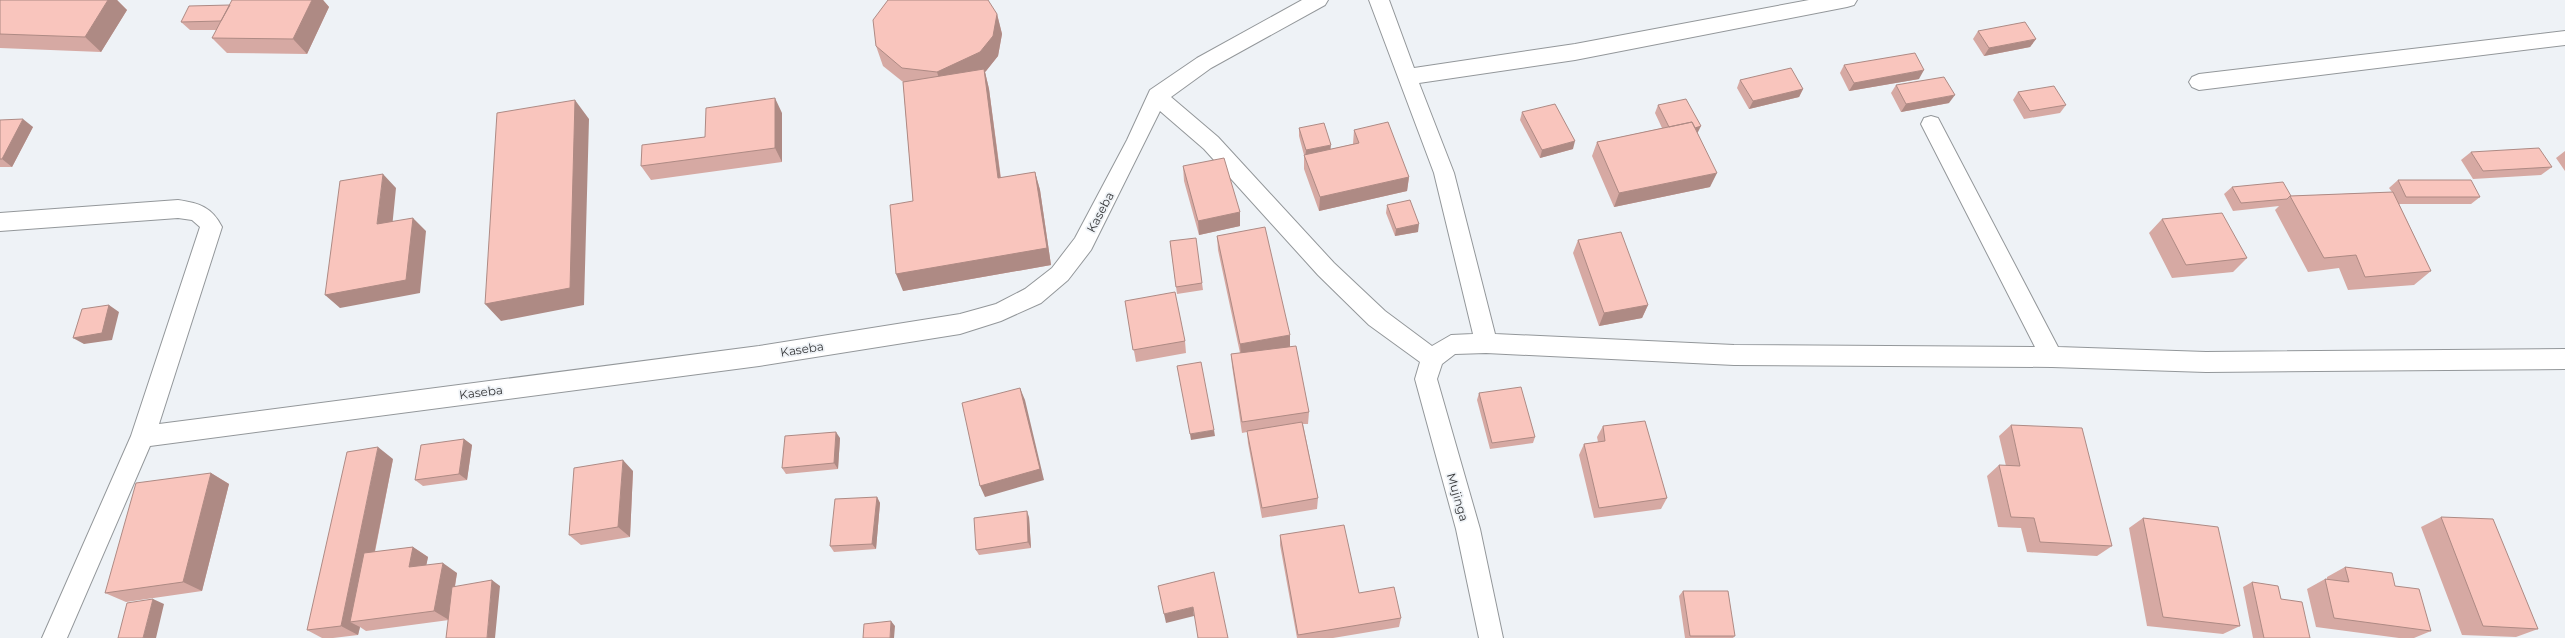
<svg xmlns="http://www.w3.org/2000/svg" width="2565" height="638" font-family="Montserrat,sans-serif">
<style>
.lines{fill:none;stroke-linecap:round;stroke-linejoin:round}
.minor-casing{stroke:#93979a;stroke-width:2}
.minor{fill:#fff;fill-rule:evenodd}
.wall{fill:#d6a9a3}
.shaded-wall{fill:#ae8a84}
.building{fill:#f9c5bd;stroke:#ae8a84}
.labels{text-anchor:middle;dominant-baseline:central;stroke-width:3.5;stroke-linejoin:round;paint-order:stroke}
.street-label{font-size:12px;fill:#38393b;stroke:#eef2f6}
</style>
<rect width="100%" height="100%" fill="#eef2f6"/>
<g class="lines">
<defs>
<path id="minor" d="M1302 0H1328L1325 5 1211 68 1171 97 1218 137 1334 263 1385 311 1432 346 1451 335 1473 334 1434 173 1369 0H1389L1414 68 1575 44 1809 0H1857L1854 5 1847 7 1575 60 1419 83 1454 173 1495 334 1734 345 2035 347 1921 124 1924 118 1931 116 1938 118 2058 347 2206 352 2565 349V369L2206 372 2052 367 1734 365 1486 353 1455 354 1442 364 1437 379 1480 529 1503 638H1479L1456 529 1415 379 1420 362 1369 325 1318 275 1204 149 1160 111 1091 250 1068 280 1041 303 1001 321 960 334 759 366 150 446 67 638H42L131 436 200 227 192 220 178 218 0 231V213L178 200C199 203 212 207 222 227L159 424 759 346 960 314 996 304 1025 289 1052 268 1075 238 1127 140 1150 90 1197 58Z
M2565 31V45L2199 90 2192 87 2189 82 2192 77 2199 74Z"/>
</defs>
<use href="#minor" class="minor-casing"/>
<use href="#minor" class="minor"/>
</g>
<path class="wall" d="M0 0H117L127 10 101 52 0 48Z
M232 0H323L329 7 307 54 227 53 212 38 217 30H190L181 22 230 5Z
M997 14 1002 34 998 56 986 71 985 72 989 89 1001 178 1035 172 1040 190 1051 265 903 291 913 201 903 82 883 66 876 46Z
M1978 31 2036 39 2030 47 1984 56 1973 39Z
M1844 65 1919 79 1849 91 1840 73Z
M1740 80 1803 89 1799 97 1749 109 1737 88Z
M1896 85 1949 103 1901 112 1891 93Z
M2018 92 2066 105 2060 113 2024 119 2013 100Z
M1658 105 1698 134 1710 187 1614 207 1592 156 1597 142 1662 128 1655 113Z
M1522 112 1573 149 1540 158 1520 120Z
M782 113V162L651 180 641 166 705 137Z
M0 120 33 127 12 167H0Z
M1299 128 1331 149 1353 144 1354 130 1409 177 1407 191 1319 211 1304 169V155L1299 136Z
M2565 151V171L2556 158Z
M2471 152 2552 167 2541 175 2473 179 2461 160Z
M1183 166 1240 212V226L1199 235 1184 181Z
M2398 180 2480 197 2471 204H2399L2431 271 2414 285 2348 290 2339 268 2308 272 2275 210 2279 206 2233 211 2224 194 2232 187 2291 196 2392 192 2389 188Z
M1387 205 1418 232 1395 236 1386 213Z
M2162 219 2247 258 2233 272 2172 278 2149 233Z
M1217 236 1290 346 1309 412 1308 424H1303L1318 498 1317 509 1262 518 1248 443 1247 432 1242 433 1232 366 1231 354 1240 353 1218 250Z
M1578 240 1648 305 1642 318 1599 326 1573 253Z
M1170 241 1202 283 1203 290 1177 294Z
M1125 301 1185 341 1186 353 1136 362Z
M1479 393 1535 437 1533 443 1490 449 1477 400Z
M2011 425 2112 546 2097 556 2027 552 2021 528 1998 527 1987 476 1999 465 2006 466 1999 436Z
M1603 426 1667 498 1661 509 1594 518 1579 455 1584 444 1598 442 1597 437Z
M840 438 838 469 786 474 782 468Z
M464 439 472 445 467 480 423 486 415 480Z
M393 459 375 552 413 547 428 557 426 565 457 573 455 587 500 586 449 620 366 631 360 627 358 635 333 638H322L307 630Z
M633 471 630 537 581 545 569 535Z
M211 473 229 484 202 591 126 602 105 593Z
M877 497 880 503 876 549 834 552 830 546Z
M1029 517 1031 548 979 555 976 550Z
M2441 517 2538 629 2516 637 2462 635 2421 527Z
M2143 518 2240 626 2223 634 2147 626 2129 528Z
M1280 535 1359 593 1401 618 1399 627 1333 638H1297L1280 545Z
M2345 567 2395 586 2431 631 2414 638H2399L2316 627 2307 589 2325 579H2327V577Z
M2252 582 2281 599 2310 638H2253L2243 587Z
M1683 591 1735 636 1733 638H1685L1679 596Z"/>
<path class="shaded-wall" d="M108 0H117L127 10 101 52 85 37Z
M312 0H323L329 7 307 54 293 39Z
M997 14 1002 34 998 56 986 71 985 72 989 89 1003 197 998 178 943 91 937 72Z
M2036 39 2030 47 1984 56 1989 48Z
M1924 70 1919 79 1849 91 1854 83Z
M1803 89 1799 97 1749 109 1753 101Z
M1955 95 1949 103 1901 112 1906 104Z
M775 98 782 113V162L775 148Z
M575 100 589 119 584 305 501 321 485 304Z
M23 119 33 127 12 167 2 159Z
M1701 126 1697 134 1672 133Z
M1575 141 1573 149 1540 158 1542 150Z
M1331 145 1330 153 1305 158 1306 150Z
M1035 172 1040 190 1051 265 903 291 896 274Z
M1717 173 1710 187 1614 207 1619 193Z
M383 174 396 188 391 238 377 224Z
M1409 177 1407 191 1319 211 1320 197Z
M1240 212V226L1199 235 1198 221Z
M413 218 426 231 420 293 340 308 325 295Z
M1419 224 1418 232 1395 236 1396 229Z
M109 305 119 312 112 340 84 344 73 338Z
M1648 305 1642 318 1599 326 1604 313Z
M1290 335V348L1241 357 1240 344Z
M1020 388 1025 400 1044 480 985 497 980 486Z
M1214 430 1215 436 1191 440 1190 434Z
M836 432 840 438 838 469 834 463Z
M464 439 472 445 467 480 459 474Z
M378 447 393 459 361 620 350 622 360 627 358 635 341 626Z
M623 460 633 471 630 537 618 527Z
M211 473 229 484 202 591 183 582Z
M877 497 880 503 876 549 872 544Z
M1027 511 1029 517 1031 548 1028 542Z
M413 547 428 557 424 577 409 567Z
M443 563 457 573 449 620 434 611Z
M492 580 500 586 495 638H487Z
M153 599 164 604 156 638H143Z
M1193 607 1194 616 1166 623 1164 614Z
M891 621 895 626 894 638H890Z"/>
<path class="building" d="M0 0H108L85 37 0 34Z
M232 0H312L293 39 212 38Z
M888 0H988L997 14 993 36 980 52 937 72 902 68 876 46 873 20Z
M230 5 221 21 181 22 189 6Z
M2025 22 2036 39 1989 48 1978 31Z
M1915 53 1924 70 1854 83 1844 65Z
M1791 68 1803 89 1753 101 1740 80Z
M984 69 998 178 1035 172 1047 248 896 274 890 205 913 201 903 82Z
M1944 77 1955 95 1906 104 1896 85Z
M2054 86 2066 105 2030 111 2018 92Z
M775 98V148L641 166 642 145 705 137 706 108Z
M1686 99 1701 126 1695 128 1692 122 1669 127 1658 105Z
M575 100 570 288 485 304 497 113Z
M1555 104 1575 141 1542 150 1522 112Z
M23 119 2 159H0V120Z
M1388 122 1409 177 1320 197 1304 155 1359 143 1354 130Z
M1692 122 1717 173 1619 193 1597 142Z
M1324 123 1331 145 1306 150 1299 128Z
M2539 148 2552 167 2483 171 2471 152Z
M1224 158 1240 212 1198 221 1183 166Z
M383 174 377 224 413 218 406 280 325 295 340 181Z
M2398 180H2471L2480 197H2406Z
M2283 182 2291 196H2290L2287 199 2241 203 2232 187Z
M2393 192 2431 271 2365 277 2356 255 2324 258 2290 196Z
M1410 200 1419 224 1396 229 1387 205Z
M2222 213 2247 258 2186 265 2162 219Z
M1265 227 1290 335 1240 344 1217 236Z
M1621 232 1648 305 1604 313 1578 240Z
M1196 238 1202 283 1176 287 1170 241Z
M1175 292 1185 341 1133 350 1125 301Z
M109 305 102 333 73 338 82 309Z
M1296 346 1309 412 1242 422 1231 354Z
M1201 362 1214 430 1190 434 1177 366Z
M1521 387 1535 437 1492 443 1479 393Z
M1020 388 1040 469 980 486 962 403Z
M1645 421 1667 498 1599 508 1584 444 1605 441 1603 426Z
M1302 422 1318 498 1262 508 1247 431Z
M2011 425 2082 428 2112 546 2040 542 2034 518 2011 517 1999 465 2020 466Z
M836 432 834 463 782 468 785 436Z
M464 439 459 474 415 480 421 445Z
M378 447 341 626 307 630 347 452Z
M623 460 618 527 569 535 574 468Z
M211 473 183 582 105 593 136 483Z
M877 497 872 544 830 546 835 499Z
M1027 511 1028 542 976 550 974 518Z
M2441 517 2493 519 2538 629 2483 626Z
M2143 518 2218 527 2240 626 2163 617Z
M1344 525 1359 593 1394 587 1401 618 1298 635 1280 535Z
M413 547 409 567 443 563 434 611 350 622 364 553Z
M2345 567 2392 573 2395 586 2419 589 2431 631 2334 618 2325 579 2349 582Z
M1214 572 1228 638H1198L1193 607 1164 614 1158 586Z
M492 580 487 638H446L452 587Z
M2252 582 2278 586 2281 599 2302 602 2310 638H2264Z
M1683 591H1728L1735 636H1690Z
M153 599 143 638H118L127 603Z
M891 621 890 638H863L864 624Z"/>
<g class="labels">
<g class="street-label">
<text transform="translate(1100 212) rotate(-62)">Kaseba</text>
<text transform="translate(802 349) rotate(-9)">Kaseba</text>
<text transform="translate(481 392) rotate(-7)">Kaseba</text>
<text transform="translate(1458 497) rotate(74)">Mujinga</text>
</g>
</g>
</svg>
